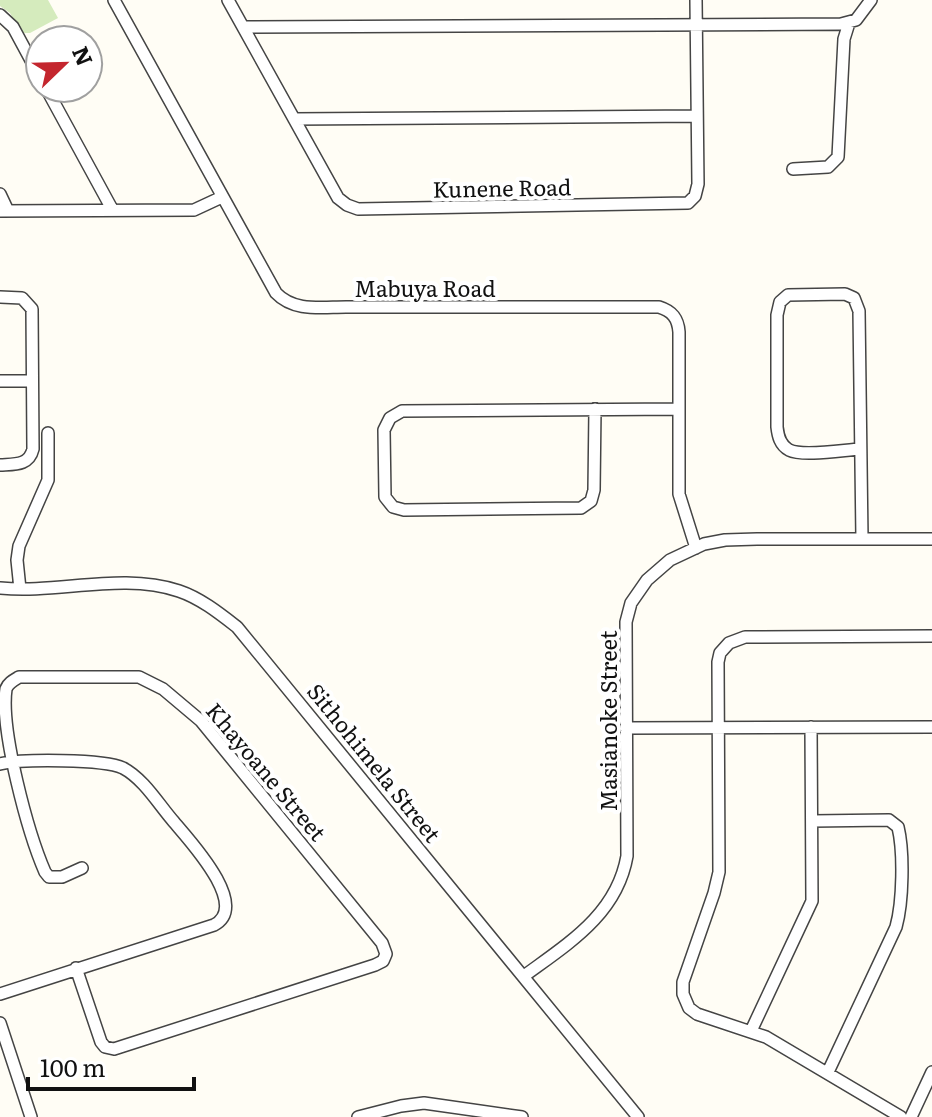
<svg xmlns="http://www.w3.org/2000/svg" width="932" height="1117" font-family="Literata,serif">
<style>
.green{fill:#d5ebbd}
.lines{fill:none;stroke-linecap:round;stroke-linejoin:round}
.minor-casing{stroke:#444;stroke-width:14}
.minor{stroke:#fff;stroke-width:11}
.labels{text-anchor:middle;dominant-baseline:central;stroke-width:8;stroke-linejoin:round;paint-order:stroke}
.street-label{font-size:22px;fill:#111;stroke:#fff}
</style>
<rect width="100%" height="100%" fill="#fffdf5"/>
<path class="green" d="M0 0H48L58 18 30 33H21L10 13 0 6Z"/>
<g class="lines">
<defs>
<path id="minor" d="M114 0 276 293C294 312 321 307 346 307H659C672 311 678 318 679 332V494L696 548
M228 0 338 198 347 205 358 209 688 203 695 196 698 184 696 0
M0 15 13 27 40 77
M243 27 841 24 856 20 871 0
M46 88 112 209
M294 119 697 116
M793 169 828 167 838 157 844 39 849 23
M0 194 8 211
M0 211 194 210 222 197
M0 297 22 298 32 309 33 449C29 466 14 464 0 465
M0 381H31
M595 409 594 490 591 501 581 508 404 510 393 507 385 497 384 430 390 418 402 411 679 409
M860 449C843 450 803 457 789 450 780 445 778 436 777 427V315L780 302 788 295 845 294 854 298 859 311 862 539
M0 588C59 594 121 572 179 591 200 598 219 613 237 627L638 1117
M20 589 17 560 19 546 48 480V433
M626 728 932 727
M0 764C22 759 104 759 123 768 144 779 159 805 174 822 189 840 251 906 214 925L0 994
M813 821 889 820 898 827C904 852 903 902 896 927L828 1072
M76 968 101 1042 105 1047 114 1049 375 965 383 961 386 954 382 943 201 721 163 689 139 677H19C14 680 8 683 6 689 0 730 28 833 45 872L49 877H62L82 868
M524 976C569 943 617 914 627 856L626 622 631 603 647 580 670 560 704 544 725 540 757 539H932
M0 1023 31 1117
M751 1031 812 901 811 727
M358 1117 401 1106 424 1103 522 1117
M901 1117 766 1037 697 1014 689 1008 683 994V982L714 893 719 872 718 662 720 653 729 643 745 637 932 636
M911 1117 932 1072"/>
</defs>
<use href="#minor" class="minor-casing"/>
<use href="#minor" class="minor"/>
</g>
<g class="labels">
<g class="street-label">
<text transform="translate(502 187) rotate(-1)">Kunene Road</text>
<text x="425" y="287">Mabuya Road</text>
<text transform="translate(607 721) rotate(-90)">Masianoke Street</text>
<text transform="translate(375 762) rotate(51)">Sithohimela Street</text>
<text transform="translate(267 771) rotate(50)">Khayoane Street</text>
</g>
</g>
<g transform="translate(64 64) rotate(67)"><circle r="38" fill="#ffffff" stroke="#a0a0a0" stroke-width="2"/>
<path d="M0-6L14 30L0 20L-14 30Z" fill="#c4262e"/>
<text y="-12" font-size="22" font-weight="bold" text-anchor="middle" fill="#111111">N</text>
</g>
<path d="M28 1077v12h166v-12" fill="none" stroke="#111111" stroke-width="4"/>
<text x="40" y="1077" font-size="24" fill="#111111" stroke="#ffffff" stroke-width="6" paint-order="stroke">100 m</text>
</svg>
